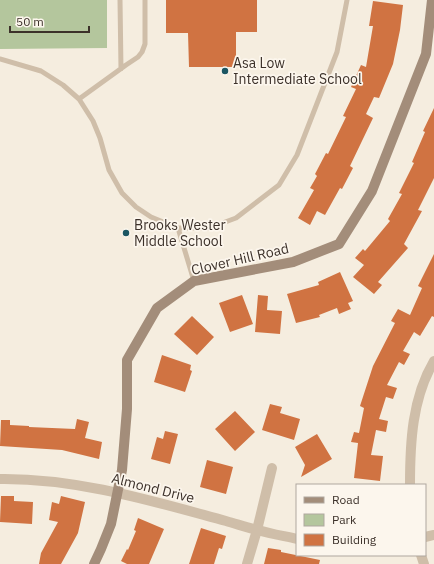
<svg xmlns="http://www.w3.org/2000/svg" width="434" height="564" font-family="'IBM Plex Sans',sans-serif">
<style>
.green{fill:#b4c69d}
.building{fill:#d07342}
.lines{fill:none;stroke-linecap:round;stroke-linejoin:round}
.lane{stroke:#cfbea9;stroke-width:5}
.street{stroke:#cfbea9;stroke-width:10}
.secondary{stroke:#a38d7a;stroke-width:10}
.poi-dot{fill:#1b5662;stroke:#fcf6ed;stroke-width:1.5}
.labels{text-anchor:middle;dominant-baseline:central;stroke-width:3.5;stroke-linejoin:round;paint-order:stroke}
.poi-label{font-size:14px;fill:#3c312a;stroke:#fcf6ed;text-anchor:start}
.street-label{font-size:14px;fill:#3c312a;stroke:#fcf6ed}
</style>
<rect width="100%" height="100%" fill="#f5eddf"/>
<path class="green" d="M0 0H107V48L0 49Z"/>
<path class="building" d="M166 0H257V32H236V67H189L188 33H166Z
M373 1 403 5 400 30 393 64 379 98 374 97 366 114 373 118 350 166 353 168 342 189 340 188 325 215 317 211 310 225 298 218 314 190 310 188 317 176 315 174 326 153 328 154 346 117 343 116 356 89 351 87 361 65 366 67 373 26H369Z
M434 108V178L418 210 422 211 404 244 408 248 378 282 382 285 374 294 353 277 364 265 355 258 363 249 365 251 390 221 388 219 402 194 399 193 414 163 412 162 425 132 423 131Z
M434 254V317L432 316 420 336 414 332 403 351 410 354 404 365 399 362 387 385 397 388 393 399 386 397 379 419 388 421 386 432 376 430 371 455 383 456 380 481 354 478 358 443 351 442 354 432 359 433 364 408 360 406 373 366 395 323 391 321 398 309 410 315 422 288 418 286Z
M340 272 353 301 348 303 351 309 339 314 337 308 319 315 320 317 296 323 287 294 319 285 318 282Z
M242 295 253 324 230 332 219 303Z
M258 295 268 296 267 310 282 311 280 334 255 332Z
M192 316 214 337 197 355 174 334Z
M162 355 191 365 190 370 192 371 185 392 154 382Z
M270 404 282 407 280 413 300 419 294 440 262 430Z
M235 411 255 432 235 451 215 429Z
M77 419 89 422 85 438 102 442 99 459 62 450 0 446 1 420H10V425L29 426V427L75 429Z
M165 431 178 434 170 464 151 459 157 437 163 439Z
M317 434 332 459 301 477 305 465 295 447Z
M207 460 233 467 226 494 200 487Z
M1 496H14V501L33 502 32 524 0 522Z
M61 496 85 502 78 533 61 564H39L41 553 58 522 49 520 52 502 59 504Z
M138 518 164 529 149 564H127L121 561 127 549 128 550 136 531 134 530Z
M201 528 226 536 222 549 219 548 214 564H189Z
M268 548 281 550V552L320 560 319 564H264Z"/>
<g class="lines">
<path class="lane" d="M120 0 121 69
M0 59 41 71 63 85 79 99 93 121 100 138 109 170 122 193 136 207 151 217 178 228H209L236 218 279 185 297 155 337 52 347 0
M79 99 126 65 138 57 142 52 145 44V0
M178 228 194 281"/>
<path class="street" d="M0 479C77 478 152 501 226 521 237 524 248 528 258 530 271 534 284 536 297 539
M410 485C410 443 412 398 434 361
M425 537 434 535
M421 555 424 564
M247 564 257 530 272 468"/>
<path class="secondary" d="M94 564 101 549 111 524 122 470 127 409V360L157 308 194 281 293 262 339 244 372 191 426 54 432 0"/>
</g>
<g class="poi-dot">
<circle cx="225" cy="71" r="4"/>
<circle cx="126" cy="233" r="4"/>
</g>
<g class="labels">
<g class="poi-label">
<text x="233" y="63">Asa Low<tspan x="233" dy="16">Intermediate School</tspan></text>
<text x="134" y="225">Brooks Wester<tspan x="134" dy="16">Middle School</tspan></text>
</g>
<g class="street-label">
<text transform="translate(240 259) rotate(-13)">Clover Hill Road</text>
<text transform="translate(153 488) rotate(14)">Almond Drive</text>
</g>
</g>
<rect x="296" y="484" width="130" height="72" fill="#fcf6ed" stroke="#afa79f"/>
<rect x="304" y="497" width="20" height="6" fill="#a38d7a" stroke="#afa79f"/>
<text x="332" y="504" font-size="12" fill="#3c312a">Road</text>
<rect x="304" y="514" width="20" height="12" fill="#b4c69d" stroke="#afa79f"/>
<text x="332" y="524" font-size="12" fill="#3c312a">Park</text>
<rect x="304" y="534" width="20" height="12" fill="#d07342" stroke="#afa79f"/>
<text x="332" y="544" font-size="12" fill="#3c312a">Building</text>
<path d="M10 26v6h79v-6" fill="none" stroke="#3c312a" stroke-width="2"/>
<text x="16" y="26" font-size="12" fill="#3c312a" stroke="#fcf6ed" stroke-width="3" paint-order="stroke">50 m</text>
</svg>
